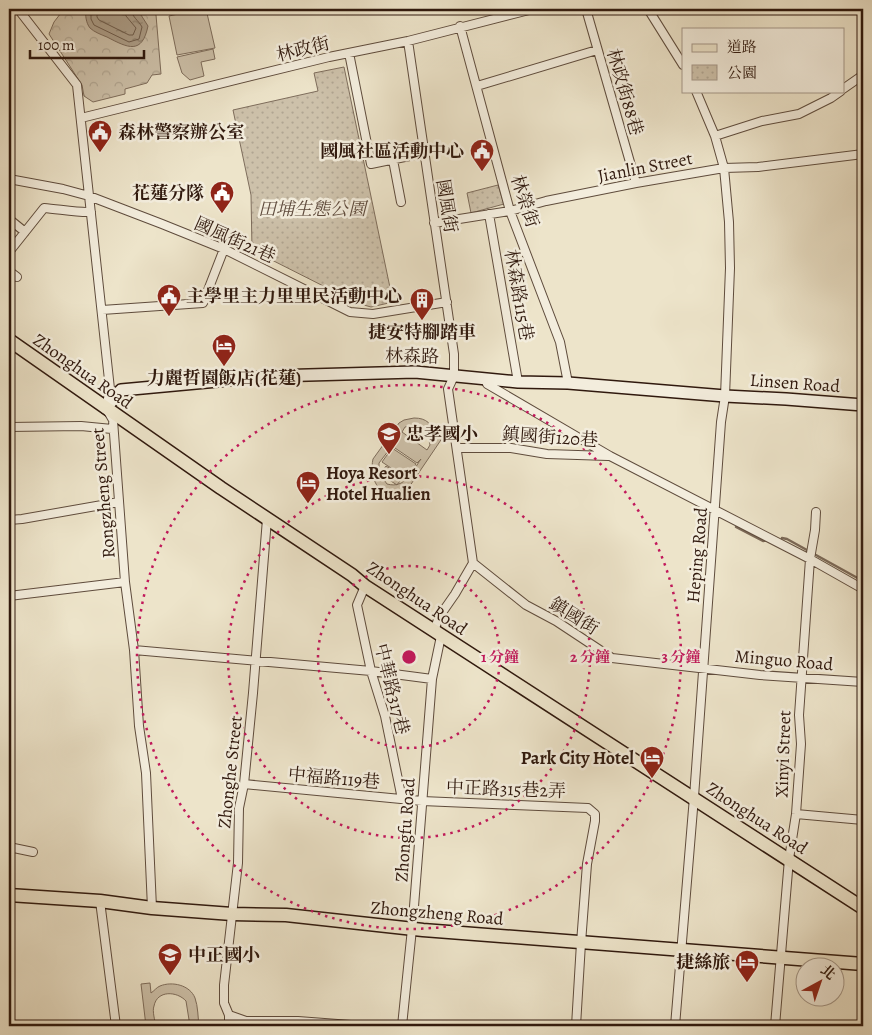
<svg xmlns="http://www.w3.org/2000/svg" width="872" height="1035" font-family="Alegreya,'Noto Serif TC',serif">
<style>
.green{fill:#cdc1aa;stroke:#7e6d5c;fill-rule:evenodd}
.forest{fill:url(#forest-crowns);stroke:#7e6d5c}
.park{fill:url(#park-dots);stroke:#7e6d5c}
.water{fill:url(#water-ripples);stroke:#7b6958}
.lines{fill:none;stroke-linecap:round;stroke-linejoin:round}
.shore{stroke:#6e5c4c;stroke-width:1}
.stream{stroke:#7b6958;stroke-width:2.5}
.street-casing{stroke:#5f4c3d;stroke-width:10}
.secondary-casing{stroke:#30190e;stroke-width:14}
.primary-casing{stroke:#30190e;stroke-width:15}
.street{stroke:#f3eddd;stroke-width:8}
.secondary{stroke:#f3eddd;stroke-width:11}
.primary{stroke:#ede4ca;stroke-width:12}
.ring{fill:none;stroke:#c2185b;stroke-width:2.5;stroke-dasharray:2.5 5}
.labels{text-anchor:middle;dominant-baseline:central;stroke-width:5;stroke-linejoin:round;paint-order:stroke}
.street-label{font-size:18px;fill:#30190e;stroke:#f3eddd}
.poi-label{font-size:18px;font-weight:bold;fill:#30190e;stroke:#f3eddd;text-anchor:start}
.park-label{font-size:18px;font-style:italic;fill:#5f4b3d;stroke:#f3eddd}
.centre{fill:#c2185b;stroke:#f3eddd;stroke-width:2.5}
.ring-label{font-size:15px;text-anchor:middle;font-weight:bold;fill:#c2185b;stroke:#f3eddd;stroke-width:5;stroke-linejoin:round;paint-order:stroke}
</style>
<defs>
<pattern id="forest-crowns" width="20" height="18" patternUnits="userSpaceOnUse" patternTransform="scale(1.25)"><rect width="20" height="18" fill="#cdc1aa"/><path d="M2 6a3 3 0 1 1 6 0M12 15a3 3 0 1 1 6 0" fill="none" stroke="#b0a591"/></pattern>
<pattern id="park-dots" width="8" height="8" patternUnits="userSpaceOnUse" patternTransform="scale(1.25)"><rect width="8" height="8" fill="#cdc1aa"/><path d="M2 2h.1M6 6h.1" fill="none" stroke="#b0a591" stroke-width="1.8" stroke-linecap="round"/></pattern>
<pattern id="water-ripples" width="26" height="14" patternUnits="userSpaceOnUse" patternTransform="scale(1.25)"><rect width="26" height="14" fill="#ad9f8a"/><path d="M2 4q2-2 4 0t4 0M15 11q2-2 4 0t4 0" fill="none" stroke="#8d816f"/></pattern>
</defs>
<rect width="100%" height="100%" fill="#ede4ca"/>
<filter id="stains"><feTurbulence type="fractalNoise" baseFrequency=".004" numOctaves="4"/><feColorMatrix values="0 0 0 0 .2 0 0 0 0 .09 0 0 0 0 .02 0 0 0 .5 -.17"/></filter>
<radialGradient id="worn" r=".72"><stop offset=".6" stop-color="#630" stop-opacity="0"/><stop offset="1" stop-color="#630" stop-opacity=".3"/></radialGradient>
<path class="green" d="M201 9H206L215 48 177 55 169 16Z
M213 49 215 59 201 62 204 76 190 80 182 73 177 57Z
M414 418C427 418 431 424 436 434L441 428 447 431 399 502 395 499 399 492C378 499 369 477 373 459L399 423 404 420ZM414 425C424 429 428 434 430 445L427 450 402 432 405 427ZM392 446 417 463 421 459C412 472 405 489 387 484L379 473V463Z
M392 448 416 464 406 478 382 462Z
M386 466 403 477 397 485 380 474Z
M150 983 151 993C154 991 157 987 160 986 172 981 190 985 195 998 198 1006 198 1018 199 1026H190L186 1001C177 991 157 990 154 1006 152 1011 155 1021 156 1026H146L141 984Z"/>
<path class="forest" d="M64 9H148L156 15 161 74 152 75 147 83 125 89V94L93 102 84 96 82 85 49 34 54 22Z"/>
<path class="park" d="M344 67 393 302 371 307 357 303 252 250 251 195 233 110 318 91 314 73Z
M498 185 504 204 471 213 467 193Z"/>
<path class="water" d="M86 9H133L141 15 148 26C142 55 128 48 107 37 102 35 94 32 90 28 86 23 85 15 86 9Z"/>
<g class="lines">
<path class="shore" d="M91 9V19L94 25 129 42 139 39 142 27C139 21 131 16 131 9
M97 9V17L99 20 129 35H133L136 28 126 16 124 9"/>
<path class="stream" d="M736 527 763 541 768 540
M782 538 787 539 863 581"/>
<defs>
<path id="street" d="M18 9 77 85 110 389 106 408 113 420 125 582 134 650 139 726 146 773 152 908
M586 9 636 183
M648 9 683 65
M460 26 510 211 560 342 568 383
M408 41 454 354V376L448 389 473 563 455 594 439 617 434 631
M349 53 371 164 424 153
M477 86 597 50
M843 89 863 75
M81 118 329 57 408 41 533 9
M715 136 762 121 799 114 831 98 841 91
M393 160 401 202
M9 179 63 189 89 196 162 224 224 249 350 312 373 314 447 302
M489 214 518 382
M9 219 25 232
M434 223 510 211 546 201 636 183 724 168 758 167 863 154
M9 252 44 208C58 209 79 213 91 212
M9 271 17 277
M102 310 203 303 224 249
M485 378 487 384 610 456 810 559 863 589
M9 427 81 426 112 429
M458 448H511L547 454 608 456
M9 520 22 519 119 502
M473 563 526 605 556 621 612 658 760 675 863 682
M365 586 357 605 371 671 385 716 402 799
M9 596 125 582
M134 650 371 671 432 679
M244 784 422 801 588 808 595 814V821L587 864 581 943 576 1026
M796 814 863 820
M9 847 33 852
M100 901 116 1026
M229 1015 246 1021H298L364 1026
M229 1026V1015L224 1003V985L238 863 239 808 244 784 253 693 267 519
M402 1026 413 919 432 679 441 636
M675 1026 694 797 721 422 725 396 730 268 729 222 724 168 715 136 696 91
M775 1026 789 859 796 814 801 744 799 715 810 559 815 530 816 512"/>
<path id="secondary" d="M106 408 121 390 273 376 415 372 518 382 568 383 725 396 786 399 863 405"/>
<path id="primary" d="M9 340 221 488 352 575 365 586 863 908
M9 895 100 901 152 908 232 914 286 915 423 930 863 964"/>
</defs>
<use href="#street" class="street-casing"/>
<use href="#secondary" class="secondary-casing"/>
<use href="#primary" class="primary-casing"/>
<use href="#street" class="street"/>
<use href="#secondary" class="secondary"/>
<use href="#primary" class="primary"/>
</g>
<g class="ring">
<circle cx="409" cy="657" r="91"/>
<circle cx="409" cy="657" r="181"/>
<circle cx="409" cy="657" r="272"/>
</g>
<defs>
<symbol id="civic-pin" viewBox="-11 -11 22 30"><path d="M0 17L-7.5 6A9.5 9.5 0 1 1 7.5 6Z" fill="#8f2418" stroke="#f3eddd"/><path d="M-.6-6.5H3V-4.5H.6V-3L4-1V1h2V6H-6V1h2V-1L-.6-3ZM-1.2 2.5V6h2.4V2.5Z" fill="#fff"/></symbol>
<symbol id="building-pin" viewBox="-11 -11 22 30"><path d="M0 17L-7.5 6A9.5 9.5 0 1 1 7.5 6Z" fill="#8f2418" stroke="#f3eddd"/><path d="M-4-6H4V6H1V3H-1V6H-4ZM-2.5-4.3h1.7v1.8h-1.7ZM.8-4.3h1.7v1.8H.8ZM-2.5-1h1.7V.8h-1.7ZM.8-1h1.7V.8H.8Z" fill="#fff"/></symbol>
<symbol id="hotel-pin" viewBox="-11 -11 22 30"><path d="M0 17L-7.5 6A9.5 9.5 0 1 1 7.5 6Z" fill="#8f2418" stroke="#f3eddd"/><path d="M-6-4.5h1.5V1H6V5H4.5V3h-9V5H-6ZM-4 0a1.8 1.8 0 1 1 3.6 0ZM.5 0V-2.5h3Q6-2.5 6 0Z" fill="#fff"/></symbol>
<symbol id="school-pin" viewBox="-11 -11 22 30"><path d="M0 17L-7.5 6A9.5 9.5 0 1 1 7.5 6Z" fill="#8f2418" stroke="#f3eddd"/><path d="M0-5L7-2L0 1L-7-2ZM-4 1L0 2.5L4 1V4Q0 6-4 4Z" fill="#fff"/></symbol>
</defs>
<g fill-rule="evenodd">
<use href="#civic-pin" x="86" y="118" width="28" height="38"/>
<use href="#civic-pin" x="468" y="137" width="28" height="38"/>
<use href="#civic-pin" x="208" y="179" width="28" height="38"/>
<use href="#civic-pin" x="155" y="282" width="28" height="38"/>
<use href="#building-pin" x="408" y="286" width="28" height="38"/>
<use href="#hotel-pin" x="210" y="332" width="28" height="38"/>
<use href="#school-pin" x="375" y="420" width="28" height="38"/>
<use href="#hotel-pin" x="294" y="469" width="28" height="38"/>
<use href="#hotel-pin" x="638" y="744" width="28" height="38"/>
<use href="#school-pin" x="156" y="941" width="28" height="38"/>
<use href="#hotel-pin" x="733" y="948" width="28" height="38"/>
</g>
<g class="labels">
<g class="street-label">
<text transform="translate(303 49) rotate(-14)">林政街</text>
<text transform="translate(625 92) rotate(74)">林政街88巷</text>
<text transform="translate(645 167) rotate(-11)">Jianlin Street</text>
<text transform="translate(525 201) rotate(72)">林榮街</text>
<text transform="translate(447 206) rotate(81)">國風街</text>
<text transform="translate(235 240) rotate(24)">國風街21巷</text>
<text transform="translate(519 295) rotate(80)">林森路115巷</text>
<text transform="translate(412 356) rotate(1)">林森路</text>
<text transform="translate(83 371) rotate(35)">Zhonghua Road</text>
<text transform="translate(795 383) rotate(4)">Linsen Road</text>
<text transform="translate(550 437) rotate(4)">鎮國街120巷</text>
<text transform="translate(103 493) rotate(-95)">Rongzheng Street</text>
<text transform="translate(697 555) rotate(-85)">Heping Road</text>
<text transform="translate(417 598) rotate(34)">Zhonghua Road</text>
<text transform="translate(574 616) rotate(32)">鎮國街</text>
<text transform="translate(784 660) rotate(5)">Minguo Road</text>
<text transform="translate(392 689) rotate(76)">中華路317巷</text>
<text transform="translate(783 754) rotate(-88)">Xinyi Street</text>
<text transform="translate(230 772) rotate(-84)">Zhonghe Street</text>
<text transform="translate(334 778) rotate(5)">中福路119巷</text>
<text transform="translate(506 789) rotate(2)">中正路315巷2弄</text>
<text transform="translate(757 818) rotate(33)">Zhonghua Road</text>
<text transform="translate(405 830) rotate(-86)">Zhongfu Road</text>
<text transform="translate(437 913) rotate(5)">Zhongzheng Road</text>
</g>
<g class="poi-label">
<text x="118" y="132">森林警察辦公室</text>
<text x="464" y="151" text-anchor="end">國風社區活動中心</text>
<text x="204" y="193" text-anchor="end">花蓮分隊</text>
<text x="186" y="296">主學里主力里里民活動中心</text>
<text x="422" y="332" text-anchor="middle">捷安特腳踏車</text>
<text x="224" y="378" text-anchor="middle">力麗哲園飯店(花蓮)</text>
<text x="406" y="434">忠孝國小</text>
<text x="326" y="473">Hoya Resort<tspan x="326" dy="21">Hotel Hualien</tspan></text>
<text x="634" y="758" text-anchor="end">Park City Hotel</text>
<text x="188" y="955">中正國小</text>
<text x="730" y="962" text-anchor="end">捷絲旅</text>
</g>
<g class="park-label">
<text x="312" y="209">田埔生態公園</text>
</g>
</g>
<circle cx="409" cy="657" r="8" class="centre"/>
<g class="ring-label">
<text x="500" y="662">1 分鐘</text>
<text x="590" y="662">2 分鐘</text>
<text x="681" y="662">3 分鐘</text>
</g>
<rect width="872" height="1035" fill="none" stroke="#ede4ca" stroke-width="30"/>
<rect x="10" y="10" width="852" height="1015" fill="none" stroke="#30190e" stroke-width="2.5"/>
<rect x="15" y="15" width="842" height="1005" fill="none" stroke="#30190e"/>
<rect x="682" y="28" width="162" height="65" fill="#f3eddd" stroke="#a5988a"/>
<rect x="692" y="44" width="25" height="8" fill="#ede4ca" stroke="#a5988a"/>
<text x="727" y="52" font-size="15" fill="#30190e">道路</text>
<rect x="692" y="65" width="25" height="15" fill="url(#park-dots)" stroke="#a5988a"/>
<text x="727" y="78" font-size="15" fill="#30190e">公園</text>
<g transform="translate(820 982) rotate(40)"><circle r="24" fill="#f3eddd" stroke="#a5988a"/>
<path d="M0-4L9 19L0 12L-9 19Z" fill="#8f2418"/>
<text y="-8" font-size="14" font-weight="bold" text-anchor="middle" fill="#30190e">北</text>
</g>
<path d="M30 50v8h114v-8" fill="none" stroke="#30190e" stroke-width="2.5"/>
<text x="38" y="50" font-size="15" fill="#30190e" stroke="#f3eddd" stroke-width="4" paint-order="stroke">100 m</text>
<rect width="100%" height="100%" filter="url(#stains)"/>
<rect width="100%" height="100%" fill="url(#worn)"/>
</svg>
